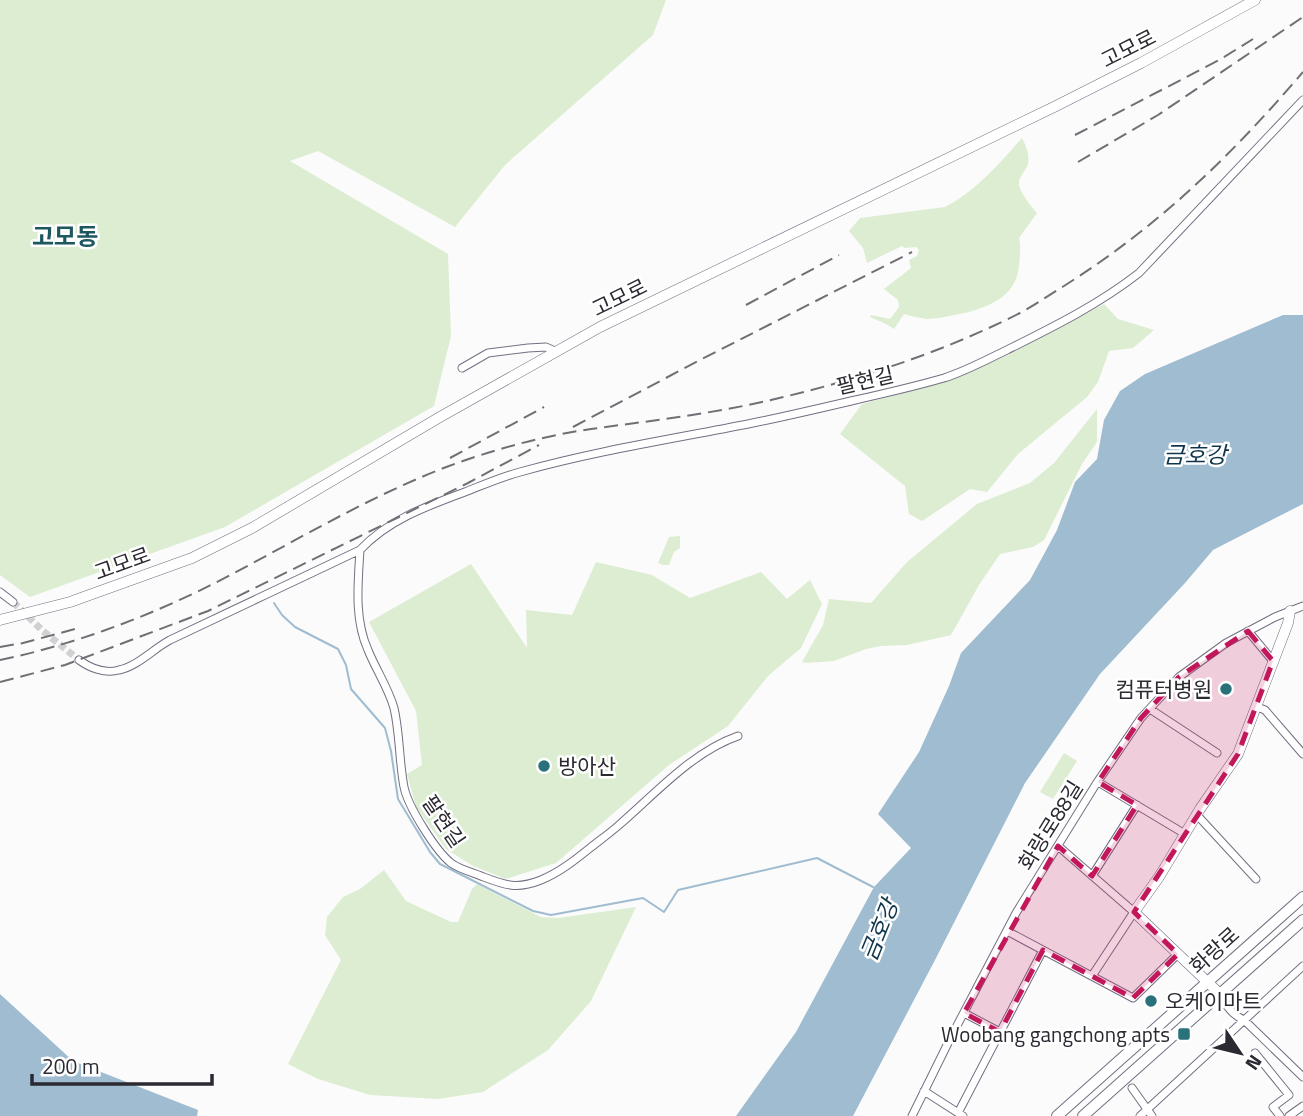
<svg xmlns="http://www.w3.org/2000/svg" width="1303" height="1116" font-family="'Titillium Web','Noto Sans KR',sans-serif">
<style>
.green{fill:#dcedd1}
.water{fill:#9fbcd1}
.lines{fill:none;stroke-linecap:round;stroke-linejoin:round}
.stream{stroke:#9fbcd1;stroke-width:2}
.street-tunnel{stroke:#d1d1d3;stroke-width:7;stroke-dasharray:7 3.5;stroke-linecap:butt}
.street-casing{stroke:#736f82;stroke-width:9}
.secondary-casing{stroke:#736f82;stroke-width:11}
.primary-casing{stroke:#736f82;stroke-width:12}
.street{stroke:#fff;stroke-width:7}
.secondary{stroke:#fff;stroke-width:10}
.primary{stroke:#fff;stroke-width:10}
.rail{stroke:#716f75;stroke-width:2;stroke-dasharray:14 7;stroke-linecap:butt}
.marked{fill:#c2185b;fill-opacity:0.2;stroke:#c2185b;stroke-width:5;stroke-dasharray:14 9;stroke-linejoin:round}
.poi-dot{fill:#29727b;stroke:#fff;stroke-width:2.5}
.labels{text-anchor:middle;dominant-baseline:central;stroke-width:5;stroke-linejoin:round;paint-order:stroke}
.street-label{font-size:21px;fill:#2b2931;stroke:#fff}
.poi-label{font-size:21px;fill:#2b2931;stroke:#fff;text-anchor:end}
.water-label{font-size:23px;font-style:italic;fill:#0f354c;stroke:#fff}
.quarter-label{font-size:24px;font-weight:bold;fill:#1d575f;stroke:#fff}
</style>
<rect width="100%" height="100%" fill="#fbfbfb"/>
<path class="green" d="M0 0H666L653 35 505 165 455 227 318 151 290 161 448 254 451 336 434 406 225 527 30 597 0 575Z
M1022 138C1026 146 1030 155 1028 164 1026 171 1018 177 1019 185 1021 194 1031 206 1037 213L1019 238C1021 248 1020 256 1019 266 1016 296 991 306 965 313 953 315 939 319 926 319 919 318 911 316 904 314L894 329 886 324 870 317 871 315 890 319 899 307 898 300 884 289 911 268 909 260 917 256 919 250 916 247 905 248 902 246 867 263 863 248 849 231 860 218 945 207C976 191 999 164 1022 138Z
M1104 304 1118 319 1154 330 1133 348 1109 351 1098 382 1087 397 1018 454 987 492 970 489 922 521 909 514 905 486 840 434 862 404 947 381 1002 358Z
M1097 409V442L1082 464 1044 540 1033 547 1000 554 979 585 951 635 907 645 881 646 866 649 834 661 806 663 802 662 823 625 829 599 871 603 907 562 977 504 1030 483 1054 463Z
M680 536V548L674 552 669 565H663L658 563 669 537Z
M596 562 652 575 690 598 761 572 787 599 810 580 822 604 801 648 768 676 728 726 669 765 556 863 506 879 473 866 446 849 416 807 407 774 422 765 416 711 369 622 471 564 527 648 526 610 572 615Z
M1064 753 1077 761 1053 799 1040 792Z
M384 870 406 901 451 922H458L472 889 477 884 541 917 558 918 636 907 591 1001 548 1050 483 1092 438 1099 370 1095 318 1079 288 1064 341 960 325 935 327 917 343 897 360 889Z"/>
<path class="water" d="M1283 315H1303V504L1213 550 1185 583 1100 674 1025 783 935 960 853 1116H736L796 1032 874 887 911 848 878 814 919 752 949 686 961 653 1030 580 1057 530 1075 482 1097 459 1104 420 1120 391 1145 374Z
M0 994 73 1061 198 1110 197 1116H0Z"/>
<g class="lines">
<path class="stream" d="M274 603 282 615 295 627 338 649 346 665 351 689 385 728 391 751 398 799 430 852 440 864 533 911 551 915 643 898 664 912 678 890 817 858 873 887"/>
<path class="street-tunnel" d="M13 602 43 631 79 660"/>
<defs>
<path id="street" d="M462 368 488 353 528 348 546 347 557 352
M360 550C358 583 354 619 368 650 376 670 388 687 394 708 400 734 399 761 404 787 408 807 436 851 451 863 459 869 471 872 481 876 505 885 516 890 541 880 560 872 575 860 590 848 600 840 610 833 619 825 655 794 692 752 738 736
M0 592 13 602
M1248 631 1273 661
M79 660C90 668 105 674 119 670 138 666 153 649 170 640 233 610 297 580 360 550 388 520 427 506 465 492 483 485 501 477 520 472 595 451 672 439 748 424 783 417 817 409 851 401 882 394 913 387 944 378 966 371 986 360 1007 350 1053 327 1098 305 1139 273L1303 100
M1257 707 1265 710 1303 754
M1150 709 1217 753
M1098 782 1185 834
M1197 815 1256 879
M1058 846 1134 912 1092 976
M1092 876 1137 805
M1007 931 1133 998 1178 954
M1220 994C1226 1005 1232 1015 1244 1020L1303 1077
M964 1013 1000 1032
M1255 1053 1289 1095 1273 1107 1280 1116
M1132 1088 1152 1116
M924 1091 963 1116
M958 1113 1043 950
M912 1116 950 1039 1016 913 1096 784 1141 718 1179 677 1226 643 1275 617 1303 606
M1140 1116 1303 966
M1289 1116 1303 1106"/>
<path id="secondary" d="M0 620 70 602 192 558 252 528 440 417 600 327 1056 106 1141 63 1255 0
M1220 994 1134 912 1159 877 1200 809 1238 754 1288 623 1290 611"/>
<path id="primary" d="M1057 1116 1303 897
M1083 1116 1303 920"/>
</defs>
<use href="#street" class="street-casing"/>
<use href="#secondary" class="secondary-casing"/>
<use href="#primary" class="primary-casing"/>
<use href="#street" class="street"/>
<use href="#secondary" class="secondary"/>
<use href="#primary" class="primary"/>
<path class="rail" d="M1075 135 1221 59 1253 39
M1078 162 1158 115 1303 17
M746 305 839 255
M573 427 700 360 912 252
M450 458 544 407
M0 647 23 643 75 629
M0 660C73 645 147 617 213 584 291 544 367 497 449 466 495 449 543 436 591 429 642 422 693 416 743 406 839 386 933 357 1020 313 1035 305 1049 295 1064 286 1160 225 1230 157 1303 72
M0 682 65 665 208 611 468 483 539 445"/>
</g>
<path class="marked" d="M1248 631 1273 661 1238 754 1134 912 1178 954 1133 998 1043 950 1000 1032 964 1013 1058 846 1092 876 1137 805 1098 782 1141 718 1179 677Z"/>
<g class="poi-dot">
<circle cx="1226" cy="689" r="7"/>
<circle cx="544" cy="766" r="7"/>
<circle cx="1151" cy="1001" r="7"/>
<rect x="1177" y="1027" width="14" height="14" rx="3.5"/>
</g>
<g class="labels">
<g class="street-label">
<text transform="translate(1128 48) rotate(-27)">고모로</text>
<text transform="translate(619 297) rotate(-26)">고모로</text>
<text transform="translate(865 380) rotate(-13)">팔현길</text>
<text transform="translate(122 563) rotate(-20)">고모로</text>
<text transform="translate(444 821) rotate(56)">팔현길</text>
<text transform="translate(1050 825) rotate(-58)">화랑로88길</text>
<text transform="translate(1214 950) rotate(-42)">화랑로</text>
</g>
<g class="poi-label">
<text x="1212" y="689">컴퓨터병원</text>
<text x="558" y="766" text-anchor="start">방아산</text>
<text x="1165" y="1001" text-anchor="start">오케이마트</text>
<text x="1170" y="1034">Woobang gangchong apts</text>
</g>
<g class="water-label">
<text x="1195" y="454">금호강</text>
<text transform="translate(879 930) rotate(-68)">금호강</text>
</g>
<g class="quarter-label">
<text x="65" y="236">고모동</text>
</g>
</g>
<g transform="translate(1240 1053) rotate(125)" stroke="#ffffff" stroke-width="5" paint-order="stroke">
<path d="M0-5L12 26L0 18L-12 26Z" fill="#2b2931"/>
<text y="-10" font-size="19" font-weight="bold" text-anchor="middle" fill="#2b2931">N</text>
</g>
<path d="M32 1074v10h180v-10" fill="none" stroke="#2b2931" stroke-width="3.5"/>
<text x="42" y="1074" font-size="21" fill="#2b2931" stroke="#ffffff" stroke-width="5" paint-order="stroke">200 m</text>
</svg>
